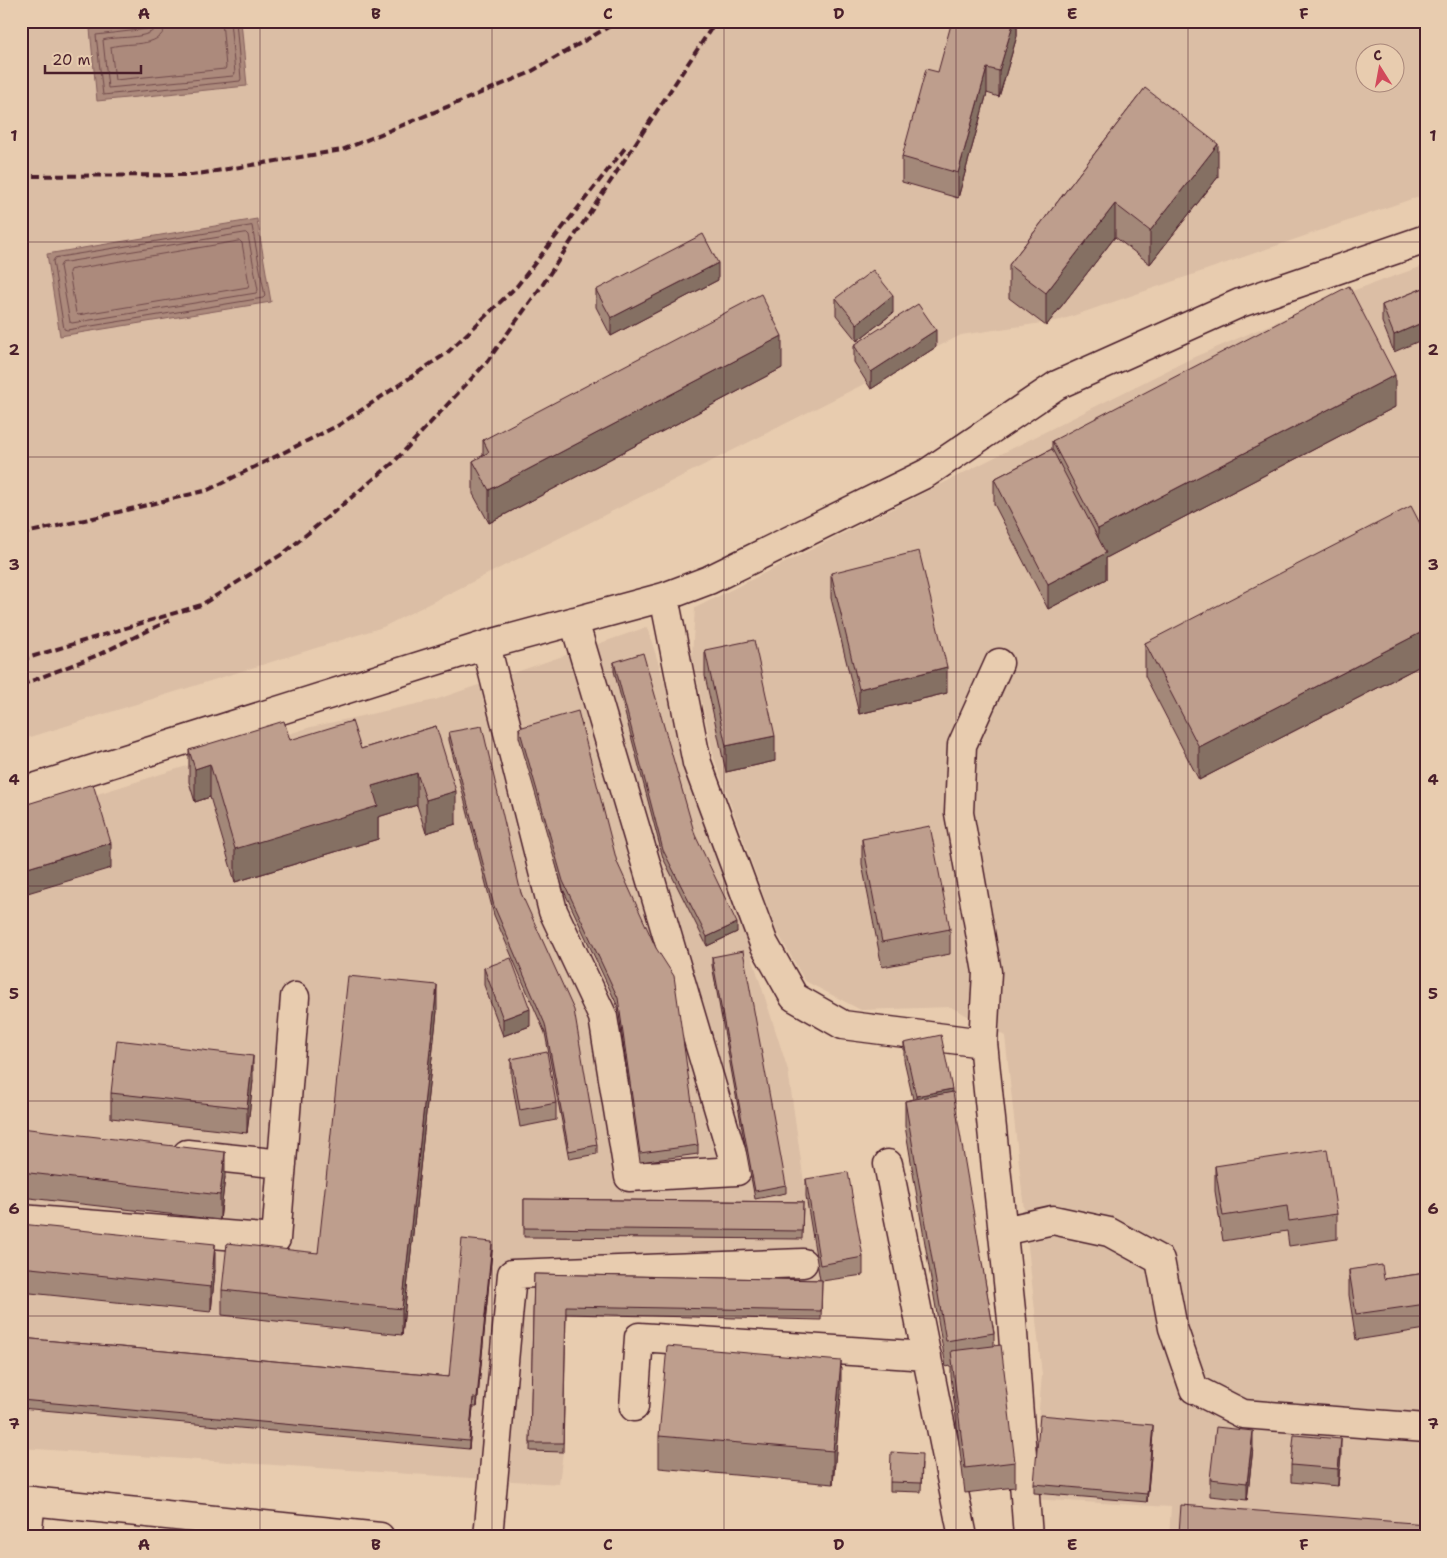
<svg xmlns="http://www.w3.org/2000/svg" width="1447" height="1558" font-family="'Shantell Sans',sans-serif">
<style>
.built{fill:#dbbea5;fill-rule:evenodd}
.water{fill:#ac8a7c;stroke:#855f5c}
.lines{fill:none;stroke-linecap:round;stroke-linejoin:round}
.shore{stroke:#714a4b;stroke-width:1}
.minor-casing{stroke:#4a1f2b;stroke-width:31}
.major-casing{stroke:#4a1f2b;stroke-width:31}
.minor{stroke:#e8ccaf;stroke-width:28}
.major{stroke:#e8ccaf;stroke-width:28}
.rail{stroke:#4a1f2b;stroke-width:4;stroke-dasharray:8 4;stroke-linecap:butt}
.wall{fill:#a38879;stroke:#4a1f2b}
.shaded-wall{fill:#856f63;stroke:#4a1f2b}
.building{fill:#be9e8d;stroke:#4a1f2b}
.grid{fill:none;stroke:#4a1f2b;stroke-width:1;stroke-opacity:0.55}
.neatline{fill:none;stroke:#4a1f2b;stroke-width:2}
.grid-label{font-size:16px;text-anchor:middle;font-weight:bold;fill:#4a1f2b}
</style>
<rect width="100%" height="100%" fill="#e8ccaf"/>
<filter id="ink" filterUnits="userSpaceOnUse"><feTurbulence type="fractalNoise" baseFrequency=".02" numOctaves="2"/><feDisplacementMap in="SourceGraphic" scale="10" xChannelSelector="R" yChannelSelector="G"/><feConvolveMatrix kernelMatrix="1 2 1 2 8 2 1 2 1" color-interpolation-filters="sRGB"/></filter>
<g filter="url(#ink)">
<path class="built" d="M21 21H1426V194L1061 320 961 335 383 627 21 740ZM1364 52H1394V82H1364Z
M1426 265V1537H1169L1171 1507 1031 1499 1042 1375 1005 1036 951 1007 861 1010 805 981 776 930 714 758 692 656 695 608 1192 358 1332 298Z
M647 627 788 1070 806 1196 822 1289 821 1320 566 1314 563 1452 559 1484 21 1448V818L311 727 435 700Z"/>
<path class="water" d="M171 21H241L247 86 97 101 90 29Z
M257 219 271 302 60 336 47 254Z"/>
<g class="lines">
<path class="shore" d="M152 21 151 26 147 29 96 35 103 95 240 81 241 79 236 21
M158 21C157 42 118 35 103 40L108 88 233 76 235 73 230 21
M166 21C165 50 130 41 111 47L115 80 225 69 226 67 222 21
M252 226 265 296 263 298 67 330 64 329 53 261 55 258Z
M246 233 248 235 258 290 256 293 72 323 70 322 60 266 62 263Z
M240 241 242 243 249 284 248 287 78 315 76 313 69 272 70 270Z"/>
<defs>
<path id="minor" d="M664 597 697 763 764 944 794 997 843 1025 983 1043
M486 645 553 911 603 1017 629 1177 737 1171 574 621
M999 663 962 745 959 813 987 972 983 1043 1012 1320 1028 1537
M21 792 486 645 664 597 709 580 927 473 1057 385 1240 303 1426 239
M187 1154 282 1164
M888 1164 963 1537
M21 1219 276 1239 295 997
M1003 1231 1053 1220 1109 1232 1160 1260 1173 1328 1194 1389 1243 1414 1426 1428
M634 1407 639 1337 927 1356
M27 1537 31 1501
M488 1537 512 1274 803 1263"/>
<path id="major" d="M21 1500 380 1537"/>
</defs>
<use href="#minor" class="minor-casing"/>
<use href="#major" class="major-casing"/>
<use href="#minor" class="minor"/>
<use href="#major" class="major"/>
<path class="rail" d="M21 176 192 175 342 150 527 74 619 21
M21 534 98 517 208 490 339 425 447 353 517 286 625 148
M21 660 201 605 284 553 393 463 486 363 541 287 716 21
M21 685 98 655 170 620"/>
</g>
<path class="wall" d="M1017 21V36L999 97 987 93 958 198 902 182V157L938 72Z
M1145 88 1218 177 1150 264 1115 237 1046 326 1009 298V265Z
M718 280 611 336 596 307V290Z
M1426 287 1394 352 1382 322V305Z
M836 298 893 313 857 341 836 315Z
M854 345 936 347 871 389 854 362Z
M782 368 489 523 473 494V461L483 456V440Z
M1395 407 1106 558V579L1048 609 994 504V479L1052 449V441Z
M1426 535V663L1199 780 1145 676V643Z
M831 573 947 693 859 714 831 598Z
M705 650 775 761 726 772 705 676Z
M614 662 737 932 707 946 663 858 614 671Z
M436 726 456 824 426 833 417 805 378 817V839L235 882 210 797 195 802 189 782V750L290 740 361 749Z
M519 728 617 862 698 1145V1154L640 1162 618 1007 563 889 519 737Z
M449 732 521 893 597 1145V1154L569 1159 545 1033 494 915 449 740Z
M862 839 950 929V954L882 967 862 864Z
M712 957 786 1185V1193L755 1199 712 965Z
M484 968 530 1026 503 1036 484 985Z
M437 1011 402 1335 222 1315V1290L318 1253Z
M904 1043 952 1092 994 1333V1346L1015 1462V1487L965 1493 951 1376V1366L946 1367 905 1126V1101L913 1099 904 1060Z
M511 1059 556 1103V1120L520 1127 511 1076Z
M253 1081 247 1133 111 1118V1093Z
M21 1128 225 1177 220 1220 21 1197Z
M1215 1166 1337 1214V1239L1289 1246 1287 1231 1223 1241 1215 1191Z
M806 1179 863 1257V1275L822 1281 821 1320 566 1314 563 1452 530 1451 534 1274 820 1280 806 1196Z
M524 1199 803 1202 802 1239 524 1237Z
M21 1224 215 1270 211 1312 21 1292Z
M492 1250 477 1407H473L469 1449 21 1408V1338L449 1377Z
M1349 1270 1384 1279 1426 1273V1329L1356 1340 1349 1295Z
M841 1394 833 1484 659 1468V1436Z
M1153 1433 1147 1502 1034 1493V1484Z
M1253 1448 1247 1500 1210 1496V1479Z
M1341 1456 1338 1486 1291 1482V1465Z
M922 1463 921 1492 890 1491V1482Z
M1179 1533 1426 1537H1179Z"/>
<path class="shaded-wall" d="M1014 21H1017V36L999 97V71Z
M987 68V93L958 198V173Z
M1218 144V177L1150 264V231Z
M1115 204V237L1046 326V293Z
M718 263V280L611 336V318Z
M893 295V313L857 341V324Z
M1426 321V338L1394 352V335Z
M936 330V347L871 389V372Z
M782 336V368L489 523V490Z
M1395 375V407L1106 558V579L1048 609V584L1098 558V529Z
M1426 630V663L1199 780V747Z
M947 667V693L859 714V689Z
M775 736V761L726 772V746Z
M210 764V797L195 802V769Z
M417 773V805L378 817V839L235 882V849L372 786Z
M456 791V824L426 833V800Z
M111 843V868L21 895V870Z
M737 923V932L707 946V937Z
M437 985V1011L402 1335V1309Z
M530 1009V1026L503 1036V1019Z
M253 1056V1081L247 1133V1108Z
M952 1089V1106L916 1113V1096Z
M225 1152V1177L220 1220V1195Z
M492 1242V1250L477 1407V1398Z
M215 1244V1270L211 1312V1287Z
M841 1361V1394L833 1484V1451Z
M473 1398V1407L469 1449V1441Z
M1153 1425V1433L1147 1502V1494Z
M1253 1431V1448L1247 1500V1483Z
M1341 1439V1456L1338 1486V1469Z"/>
<path class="building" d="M952 21H1014L999 71 987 68 958 173 902 157 926 69 938 72Z
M1145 88 1218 144 1150 231 1115 204 1046 293 1009 265Z
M703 234 718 263 611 318 596 290Z
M873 270 893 295 857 324 836 298Z
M1349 286 1395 375 1098 529 1052 441Z
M1426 287V321L1394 335 1382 305Z
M761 294 782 336 489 490 473 461 489 452 483 440Z
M918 304 936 330 871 372 854 345Z
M1052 449 1106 553 1048 584 994 479Z
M1411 506 1426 535V630L1199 747 1145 643Z
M919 551 947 667 859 689 831 573Z
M754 640 775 736 726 746 705 650Z
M643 653 695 835 737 923 707 937 663 850 614 662Z
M578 711 617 862 656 948 674 976 698 1145 640 1153 618 998 563 881 519 728Z
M284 721 290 740 352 721 361 749 436 726 456 791 426 800 417 773 372 786 378 806 235 849 210 764 195 769 189 750Z
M482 726 521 893 574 1010 597 1145 569 1151 545 1024 494 906 449 732Z
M93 784 111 843 21 870V806Z
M930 826 950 929 882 942 862 839Z
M743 951 786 1185 755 1191 712 957Z
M511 958 530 1009 503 1019 484 968Z
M348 976 437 985 402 1309 222 1290 227 1243 318 1253Z
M941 1035 952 1089 916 1096 904 1043Z
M117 1040 253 1056 247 1108 111 1093Z
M547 1052 556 1103 520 1110 511 1059Z
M953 1092 994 1333 946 1341 905 1101Z
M21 1128 225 1152 220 1195 21 1172Z
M1327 1149 1337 1214 1289 1221 1287 1206 1223 1216 1215 1166Z
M848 1172 863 1257 820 1265 806 1179Z
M524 1199 803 1202 802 1231 524 1228Z
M21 1224 215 1244 211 1287 21 1267Z
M462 1239 492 1242 477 1398H473L469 1441 21 1400V1338L449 1377Z
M1382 1265 1384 1279 1426 1273V1304L1356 1314 1349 1270Z
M534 1274 822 1280 821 1311 566 1306 563 1443H530Z
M1001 1345 1015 1462 965 1468 951 1351Z
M667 1346 841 1361 833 1451 659 1436Z
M1040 1415 1153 1425 1147 1494 1034 1484Z
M1216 1427 1253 1431 1247 1483 1210 1479Z
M1294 1435 1341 1439 1338 1469 1291 1465Z
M891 1452 922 1454 921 1483 890 1482Z
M1181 1505 1426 1524V1537H1232L1179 1533Z"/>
</g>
<path class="grid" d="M260 21V1537M492 21V1537M724 21V1537M956 21V1537M1188 21V1537M21 242H1426M21 457H1426M21 672H1426M21 886H1426M21 1101H1426M21 1316H1426"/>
<rect width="1447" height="1558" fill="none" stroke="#e8ccaf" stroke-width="55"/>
<g transform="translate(1380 68) rotate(349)"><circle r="24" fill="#e8ccaf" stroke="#a9877a"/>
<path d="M0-4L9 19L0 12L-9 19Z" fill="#d1495b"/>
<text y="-8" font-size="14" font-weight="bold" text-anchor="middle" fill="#4a1f2b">С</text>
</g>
<path d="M45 65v8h96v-8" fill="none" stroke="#4a1f2b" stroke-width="2.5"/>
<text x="52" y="65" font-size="15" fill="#4a1f2b" stroke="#e8ccaf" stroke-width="4" paint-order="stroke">20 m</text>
<rect x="28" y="28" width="1392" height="1502" class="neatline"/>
<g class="grid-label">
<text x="144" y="19">A</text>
<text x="376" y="19">B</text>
<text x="608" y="19">C</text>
<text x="839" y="19">D</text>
<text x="1072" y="19">E</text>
<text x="1304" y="19">F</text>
<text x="14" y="141">1</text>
<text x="1433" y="141">1</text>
<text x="14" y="355">2</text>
<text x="1433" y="355">2</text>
<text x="14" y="570">3</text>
<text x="1433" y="570">3</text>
<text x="14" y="785">4</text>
<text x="1433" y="785">4</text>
<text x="14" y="999">5</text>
<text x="1433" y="999">5</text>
<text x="14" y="1214">6</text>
<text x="1433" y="1214">6</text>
<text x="14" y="1429">7</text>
<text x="1433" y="1429">7</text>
<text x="144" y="1550">A</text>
<text x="376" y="1550">B</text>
<text x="608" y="1550">C</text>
<text x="839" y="1550">D</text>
<text x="1072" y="1550">E</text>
<text x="1304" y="1550">F</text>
</g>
</svg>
